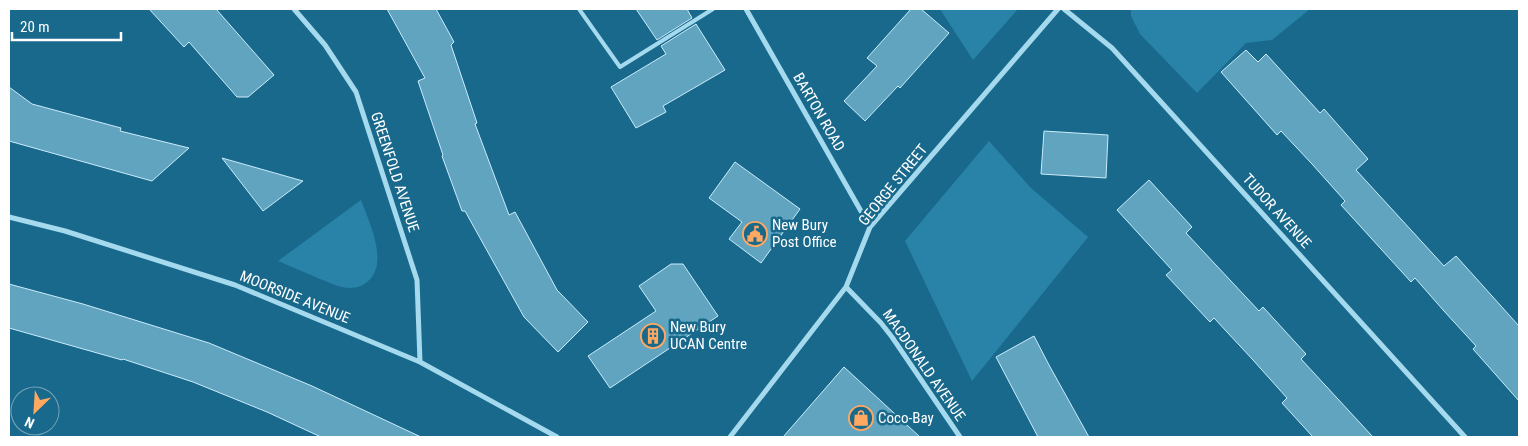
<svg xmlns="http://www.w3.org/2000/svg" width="1528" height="446" font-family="'Roboto Condensed',sans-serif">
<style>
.green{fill:#2983a8}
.building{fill:#60a4c0;stroke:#caecfa}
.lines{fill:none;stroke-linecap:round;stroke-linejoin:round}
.lane{stroke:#a4d9ee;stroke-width:4}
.street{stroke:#a4d9ee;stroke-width:5}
.labels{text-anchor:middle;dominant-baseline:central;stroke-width:5;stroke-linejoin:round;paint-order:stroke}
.street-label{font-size:15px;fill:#fff;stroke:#19698c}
.poi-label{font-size:15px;fill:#fff;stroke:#19698c;text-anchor:start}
</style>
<rect width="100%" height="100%" fill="#19698c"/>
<path class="green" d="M940 9H1018L973 60Z
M1131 9H1310L1272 40 1246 43 1197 93 1140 34 1131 16Z
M989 141 1031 188 1088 237 972 381 905 241Z
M361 200C369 222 390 264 367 282 360 288 351 289 342 287 335 286 327 281 320 279 306 273 292 267 278 261Z"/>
<path class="building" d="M149 9H216L274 75 248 97H237L189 42 184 47Z
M387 9H436L454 42 451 45 477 123 475 124 509 215 515 212 557 290 588 322 558 352 524 317 465 211H462L442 156 443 155 418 81 425 78Z
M636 9H687L692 18 657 40Z
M911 9H921L949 33 900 88 898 86 865 121 844 101 877 66 867 58Z
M696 24 725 70 663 106 666 112 636 128 611 87 666 54 661 46Z
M1246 50 1258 62 1266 54 1320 113 1324 109 1368 159 1356 170 1444 266 1456 256 1519 326V401L1473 349 1476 346 1444 311 1415 278 1411 282 1341 205 1345 201 1312 164 1281 131 1277 135 1221 72Z
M9 87 32 104 121 128 120 131 189 148 152 181 9 141Z
M1044 131 1108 135 1106 178 1041 174Z
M222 158 303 181 263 211Z
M735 162 800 209 761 263 729 239 742 222 709 198Z
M1149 180 1192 227 1186 233 1259 311 1263 307 1306 354 1301 359 1373 437H1313L1282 403 1287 398 1253 360 1214 318 1210 322 1166 275 1172 270 1117 210Z
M671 264H683L718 316 610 388 588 356 656 311 639 286Z
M9 284 83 304 209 343 312 386 421 437H321L267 412 193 382 123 359 122 360 9 328Z
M1034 336 1049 365 1089 437H1038L996 357Z
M844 367 920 437H783Z"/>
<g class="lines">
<path class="lane" d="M579 9 620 67 713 9"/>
<path class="street" d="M294 9 325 45 356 92 417 280 420 362
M746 9 870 227
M1064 9 1112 48 1465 437
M9 217 65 231 235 285 420 362 557 437
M846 287 881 323 892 337 960 437
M730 437 846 287 870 227 1058 9"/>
</g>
<defs>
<symbol id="civic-ring" viewBox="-11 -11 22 22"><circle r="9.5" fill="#19698c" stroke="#ffa861" stroke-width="1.5"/><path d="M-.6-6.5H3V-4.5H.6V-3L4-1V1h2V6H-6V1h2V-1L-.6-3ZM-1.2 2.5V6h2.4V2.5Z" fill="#ffa861"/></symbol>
<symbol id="building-ring" viewBox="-11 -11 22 22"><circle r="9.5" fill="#19698c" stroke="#ffa861" stroke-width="1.5"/><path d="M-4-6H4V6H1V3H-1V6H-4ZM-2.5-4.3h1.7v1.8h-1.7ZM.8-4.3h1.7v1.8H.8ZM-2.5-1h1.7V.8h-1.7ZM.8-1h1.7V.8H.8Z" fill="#ffa861"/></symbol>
<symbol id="shop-ring" viewBox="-11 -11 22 22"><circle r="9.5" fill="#19698c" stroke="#ffa861" stroke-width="1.5"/><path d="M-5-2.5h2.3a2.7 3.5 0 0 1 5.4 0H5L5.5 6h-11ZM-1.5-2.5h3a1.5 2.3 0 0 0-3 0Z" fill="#ffa861"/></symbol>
</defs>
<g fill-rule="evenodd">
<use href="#civic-ring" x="741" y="220" width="28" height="28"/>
<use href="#building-ring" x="639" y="322" width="28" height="28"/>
<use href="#shop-ring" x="847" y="404" width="28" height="28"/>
</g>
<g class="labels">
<g class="street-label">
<text transform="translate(819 112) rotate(60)">BARTON ROAD</text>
<text transform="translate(395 172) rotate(72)">GREENFOLD AVENUE</text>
<text transform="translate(893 185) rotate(-51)">GEORGE STREET</text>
<text transform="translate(1277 211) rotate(48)">TUDOR AVENUE</text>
<text transform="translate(295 297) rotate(22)">MOORSIDE AVENUE</text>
<text transform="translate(924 365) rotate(55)">MACDONALD AVENUE</text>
</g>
<g class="poi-label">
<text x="772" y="225">New Bury<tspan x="772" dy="17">Post Office</tspan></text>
<text x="670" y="327">New Bury<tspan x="670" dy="17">UCAN Centre</tspan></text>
<text x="878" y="418">Coco-Bay</text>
</g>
</g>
<rect width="1528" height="446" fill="none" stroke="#ffffff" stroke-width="20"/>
<g transform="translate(35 411) rotate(205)"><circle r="24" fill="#19698c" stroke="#75a5ba"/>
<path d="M0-4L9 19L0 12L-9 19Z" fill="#ffa861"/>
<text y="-8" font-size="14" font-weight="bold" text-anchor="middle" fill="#ffffff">N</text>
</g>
<path d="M12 32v8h109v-8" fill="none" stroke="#ffffff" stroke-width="2.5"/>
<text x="20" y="32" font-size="15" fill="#ffffff" stroke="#19698c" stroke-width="4" paint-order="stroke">20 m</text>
</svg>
